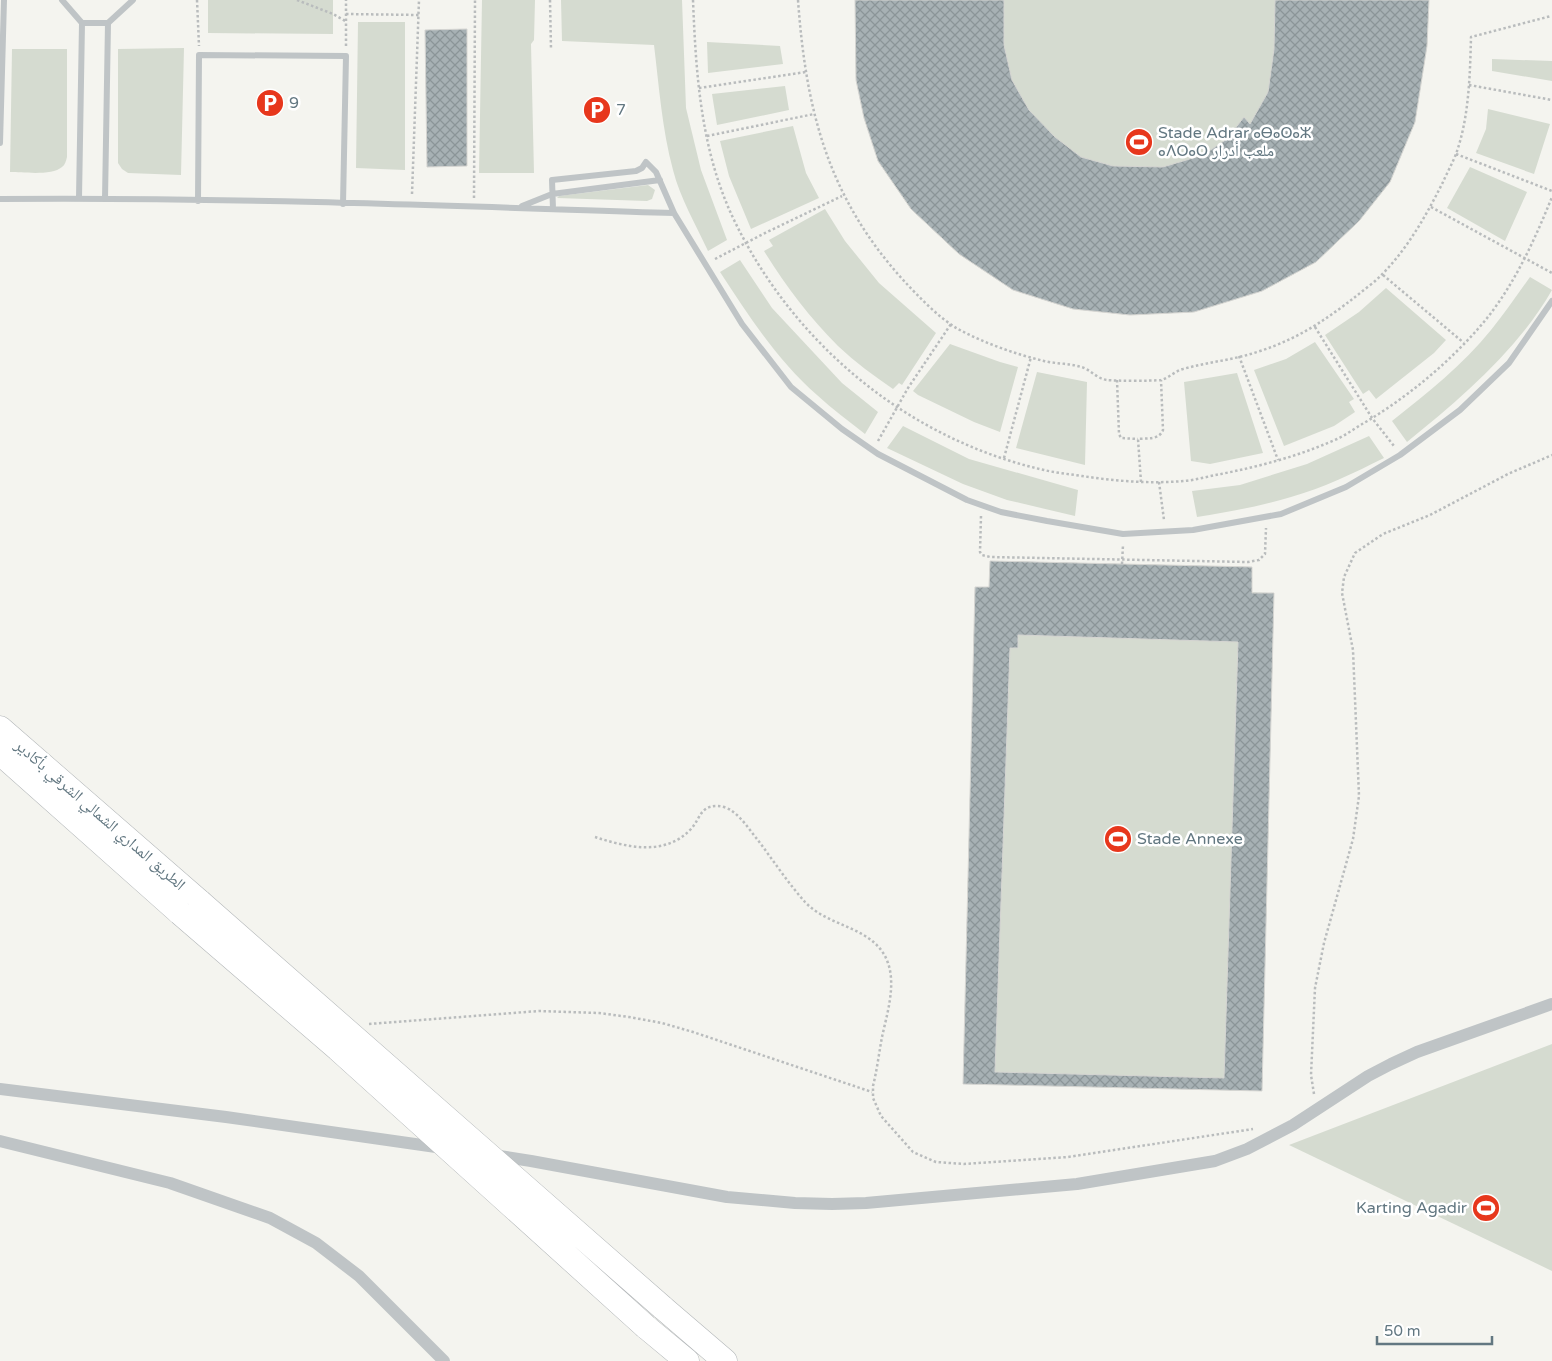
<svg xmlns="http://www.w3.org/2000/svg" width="1552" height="1361" font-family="'Varela Round','Noto Naskh Arabic','Noto Sans Tifinagh',sans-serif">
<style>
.green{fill:#d5dbd0}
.building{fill:url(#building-cross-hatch);stroke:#d5d5d2;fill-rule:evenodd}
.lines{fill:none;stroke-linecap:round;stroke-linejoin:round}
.highway-casing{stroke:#b2b6b8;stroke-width:25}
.path{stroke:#b9bcbd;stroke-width:2.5;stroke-dasharray:2.5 2.5;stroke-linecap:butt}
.lane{stroke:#bfc4c6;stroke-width:6}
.street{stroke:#bfc4c6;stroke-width:12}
.highway{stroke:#fff;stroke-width:24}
.highway-bridge-casing{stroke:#b2b6b8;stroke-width:25;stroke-linecap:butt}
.highway-bridge{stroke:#fff;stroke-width:24}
.labels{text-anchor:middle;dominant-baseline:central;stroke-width:5;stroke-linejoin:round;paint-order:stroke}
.poi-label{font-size:16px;fill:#627781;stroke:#fff;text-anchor:start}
.street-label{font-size:16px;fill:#627781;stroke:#fff}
</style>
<defs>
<pattern id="building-cross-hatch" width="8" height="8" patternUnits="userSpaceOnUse" patternTransform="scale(1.25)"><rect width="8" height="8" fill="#a7b1b4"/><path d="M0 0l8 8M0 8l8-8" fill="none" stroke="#8b9598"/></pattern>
</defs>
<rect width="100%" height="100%" fill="#f4f4ef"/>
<path class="green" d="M208 0H333V34L208 33Z
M482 0H535L534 40 531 44 534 173H479Z
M561 0H682L686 108 701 170 727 240 708 251C696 225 680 198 673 170 662 129 659 86 654 45L562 41Z
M855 0H1429L1427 46 1415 122 1390 182 1359 221 1316 262 1262 291 1194 312 1130 315 1073 309 1013 290 959 254 911 209 878 161 864 118 856 80Z
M358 22H405V170L356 168Z
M707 42 780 46 783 64 708 73Z
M184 48 181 175 128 173 122 169 118 163V49Z
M12 49H67V157C66 161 65 165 62 167 52 176 23 172 10 172Z
M1492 59 1552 61V81L1492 71Z
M785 86 789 110 717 125 712 94Z
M1488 109 1550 124 1534 174 1476 153 1486 129Z
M793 126 806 173 819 198 751 229 729 176 720 141Z
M1470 167 1527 192 1505 241 1447 208Z
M648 185 655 190 652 199 647 201 557 198 559 196Z
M825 209 845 241 879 283 936 333 902 385 899 383 893 389C874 376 855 362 838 346 810 318 785 285 764 251L773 246 769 240Z
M740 260 772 308 842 383 878 412 865 434C849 421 832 409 817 395 778 361 748 315 720 272Z
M1530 277 1552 290C1517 351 1461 398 1407 442L1392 421C1427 393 1463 365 1491 330 1505 313 1517 295 1530 277Z
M1386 288 1446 340 1434 353 1376 399 1369 390 1363 394 1325 335 1359 312Z
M1315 342 1354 399 1349 402 1355 412 1334 426 1284 446 1254 370 1286 359Z
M950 344 1000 362 1018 367 1000 432 974 422 918 395 913 391Z
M1037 372 1087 382 1085 465 1016 448Z
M1237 373 1263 453 1210 464 1191 461 1184 382Z
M903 426 969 459 1078 490 1075 516 1007 500 963 484 887 448Z
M1369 436 1384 458C1354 473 1323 488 1291 497 1260 506 1229 512 1197 517L1192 491 1240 485 1307 464Z
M990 561 1252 567V592L1274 593 1262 1091 963 1084 975 587H989Z
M1552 1044V1271L1289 1145Z"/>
<path class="building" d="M855 0H1004V45L1012 80 1029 110 1055 137 1081 157 1113 166 1163 167 1203 155 1227 139 1244 117 1250 124 1268 92 1274 49 1275 0H1429L1427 46 1415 122 1390 182 1359 221 1316 262 1262 291 1194 312 1130 315 1073 309 1013 290 959 254 911 209 878 161 864 118 856 80Z
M467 29V166L427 167 425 30Z
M990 561 1252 567V593H1274L1262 1091 963 1084 975 587H989ZM1018 635 1238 642 1224 1078 995 1072 1010 648H1018Z"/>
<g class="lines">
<defs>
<path id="highway" d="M0 728 200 902
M0 753 180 913
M662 1307 725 1361
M646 1327 687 1361"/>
</defs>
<use href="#highway" class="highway-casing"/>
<path class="path" d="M197 0 199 46
M297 0 333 14 347 22
M550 0 551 49
M693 0C696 76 701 154 736 224 796 346 910 440 1044 470 1056 473 1069 474 1082 476 1115 481 1150 484 1184 481 1196 480 1209 476 1221 474 1261 466 1299 456 1337 439 1346 435 1355 428 1364 423 1406 398 1445 366 1477 330 1511 292 1533 244 1552 197
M798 0C806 111 828 198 905 282 920 298 939 318 958 329 984 343 1015 354 1044 361 1056 364 1069 363 1081 367 1090 369 1097 379 1107 380 1118 381 1150 381 1161 380 1169 378 1175 371 1183 369 1208 362 1233 360 1257 352 1305 337 1335 313 1374 282 1404 255 1425 218 1443 182 1447 173 1452 164 1456 154 1469 118 1470 75 1471 37L1551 16
M346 14 419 15
M346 46V0
M1469 85 1552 100
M699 88 806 72
M707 136 814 114
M1456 154 1552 191
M412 194 419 0
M474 198 475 0
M1431 207 1552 273
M715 259 765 233 842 196
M1383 275 1464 343
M1315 327 1372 418 1394 446
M1239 356 1278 460
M1117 380 1119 434 1121 438 1138 439
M878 441 908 388 951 324
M1004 458 1031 357
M1141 482 1138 439C1148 438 1159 440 1163 430L1161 380
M1159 482 1164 520
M981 516 980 552 982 555 990 557 1248 562 1259 560 1265 554 1266 528
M1122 564 1123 545
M595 837C626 847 665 857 691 829 700 819 700 806 717 806 722 806 728 808 732 811 742 818 749 829 757 839 773 860 788 883 805 902 829 928 875 926 888 963 896 986 887 1014 882 1037 879 1053 877 1070 873 1086V1098L881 1116 913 1152 936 1162 964 1164 1068 1157 1253 1129
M369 1024 539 1011 599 1013 629 1017 662 1023 693 1032 872 1092
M1314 1094 1311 1075 1315 988 1324 943 1353 839 1359 796 1353 650 1342 593 1344 577 1355 553 1383 534 1430 515 1508 474 1552 455"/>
<path class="lane" d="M62 0 82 23 79 198
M82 23H108
M0 143 4 0
M0 199C225 197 449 206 674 213
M105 199 108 23 133 0
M198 201 199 55 346 56 343 204
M522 206 552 194 660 180
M553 209 552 180 636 171 642 168 646 162 656 172 674 213 742 324 791 387 842 429 878 454 967 500 1001 512 1047 521 1123 534 1193 530 1281 514 1346 487 1400 455 1460 410 1509 363 1552 301"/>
<path class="street" d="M0 1089 226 1117 443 1148
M0 1141 170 1183 270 1218 316 1243 359 1276 444 1361
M493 1155 531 1161 727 1197 795 1203 832 1204 866 1203 1077 1184 1215 1161 1247 1149 1293 1125 1368 1076 1391 1064 1417 1052 1552 1004"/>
<use href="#highway" class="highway"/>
<defs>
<path id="highway-bridge" d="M200 902 662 1307
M180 913 338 1049 646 1327"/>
</defs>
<use href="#highway-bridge" class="highway-bridge-casing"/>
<use href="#highway-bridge" class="highway-bridge"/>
</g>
<defs>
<symbol id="parking-disc" viewBox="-11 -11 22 22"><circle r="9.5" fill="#e7371c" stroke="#fff"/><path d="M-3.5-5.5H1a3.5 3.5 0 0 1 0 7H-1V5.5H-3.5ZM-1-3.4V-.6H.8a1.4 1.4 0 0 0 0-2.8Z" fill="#fff"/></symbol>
<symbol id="stadium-disc" viewBox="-11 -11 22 22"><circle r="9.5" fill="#e7371c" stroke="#fff"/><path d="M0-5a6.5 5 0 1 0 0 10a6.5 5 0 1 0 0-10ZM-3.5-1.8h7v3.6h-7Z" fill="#fff"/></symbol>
</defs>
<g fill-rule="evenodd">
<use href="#parking-disc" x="254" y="87" width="32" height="32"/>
<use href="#parking-disc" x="581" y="94" width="32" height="32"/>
<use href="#stadium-disc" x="1123" y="126" width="32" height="32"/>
<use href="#stadium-disc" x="1102" y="823" width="32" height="32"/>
<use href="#stadium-disc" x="1470" y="1192" width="32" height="32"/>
</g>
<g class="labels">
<g class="poi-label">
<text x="289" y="103">9</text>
<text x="616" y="110">7</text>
<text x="1158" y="133">Stade Adrar ⴰⴱⴰⵔⴰⵣ<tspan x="1158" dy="18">ⴰⴷⵔⴰⵔ ملعب أدرار</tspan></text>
<text x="1137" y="839">Stade Annexe</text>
<text x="1467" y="1208" text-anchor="end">Karting Agadir</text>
</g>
<g class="street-label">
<text transform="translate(100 815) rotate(41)">الطريق المداري الشمالي الشرقي بأكادير</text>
</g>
</g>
<path d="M1377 1336v8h115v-8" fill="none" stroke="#627781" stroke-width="2.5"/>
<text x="1384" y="1336" font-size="15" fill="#627781" stroke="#ffffff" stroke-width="4" paint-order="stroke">50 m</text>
</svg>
